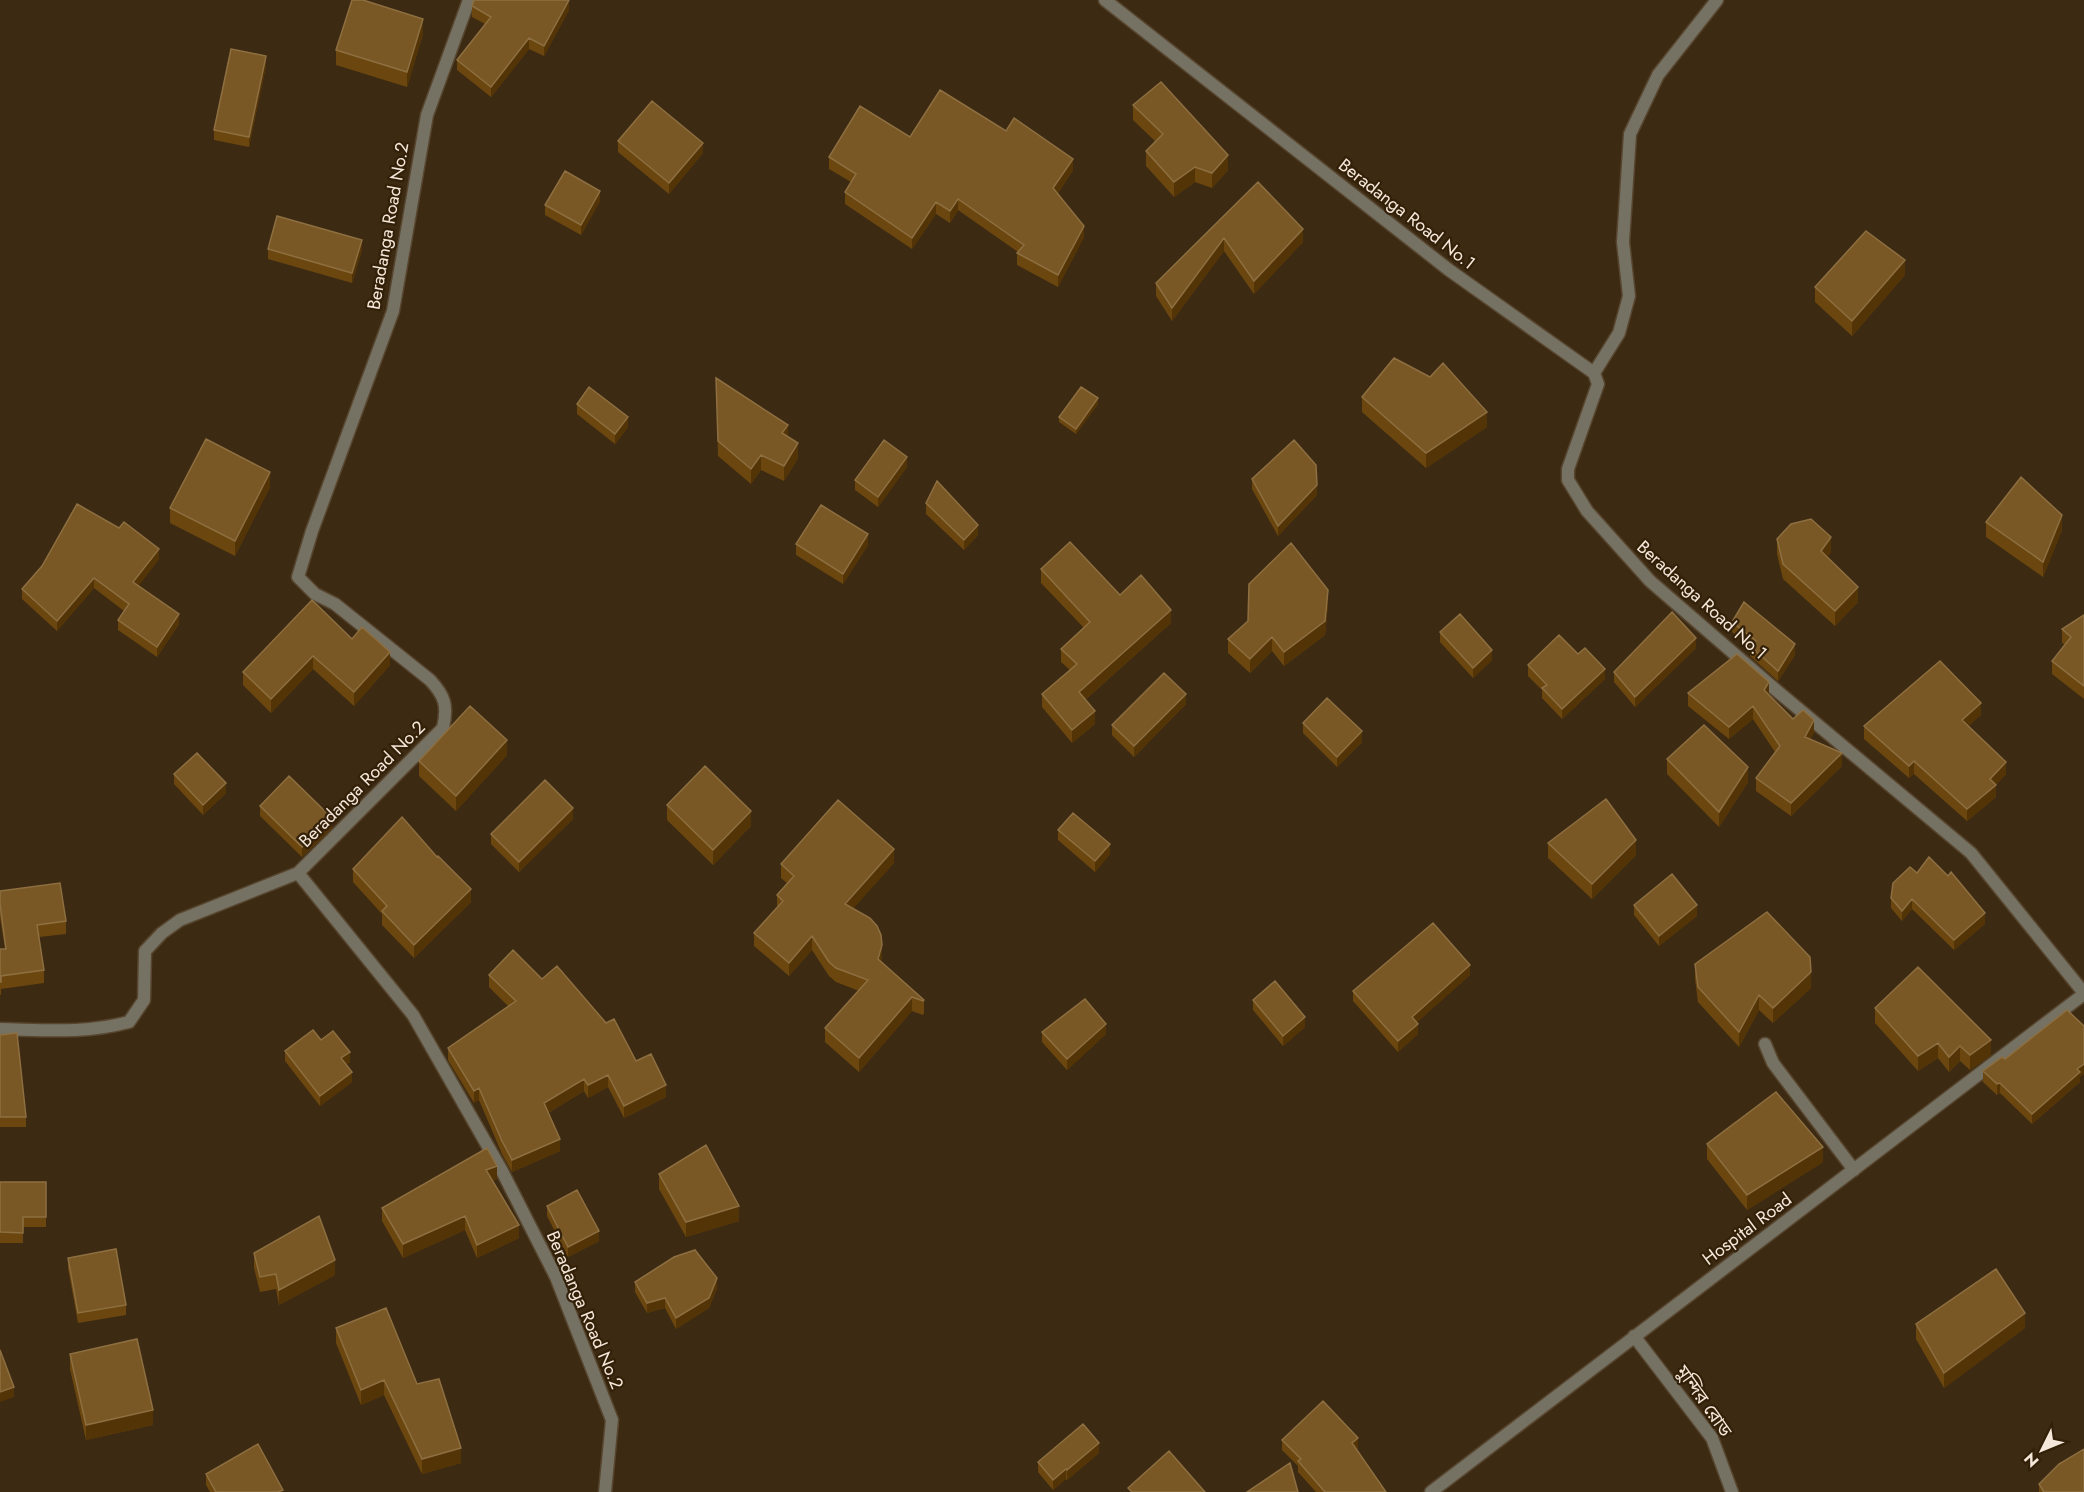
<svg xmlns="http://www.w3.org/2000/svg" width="2084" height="1492" font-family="Jost,'Noto Sans Bengali',sans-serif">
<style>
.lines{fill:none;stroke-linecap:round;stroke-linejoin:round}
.minor-casing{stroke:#57452e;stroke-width:15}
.minor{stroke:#757163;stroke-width:12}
.wall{fill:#6b470f}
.shaded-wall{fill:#533407}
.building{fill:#7a5825;stroke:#8d6f41;stroke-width:1.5}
.labels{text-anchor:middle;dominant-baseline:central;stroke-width:4.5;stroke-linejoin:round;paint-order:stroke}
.street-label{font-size:18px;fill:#f5e8da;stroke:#332008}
</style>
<rect width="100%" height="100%" fill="#3d2a12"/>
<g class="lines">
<defs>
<path id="minor" d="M469 0 427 115 393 311 312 531 298 577 315 594 335 604 430 680C445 696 448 706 443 728L298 873 413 1015 502 1171 556 1277 612 1420 605 1492
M1105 0 1449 270 1594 373 1598 384 1568 469V480L1587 511 1650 581 1776 690 1971 853 2084 993
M1594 373 1619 333 1629 296 1623 242 1630 134 1658 75 1717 0
M0 1029C46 1030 84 1034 129 1022L144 1000 145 951 162 933 180 920 298 873
M1765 1044 1773 1063 1854 1170
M1634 1336 1712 1438 1732 1492
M1431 1492 2084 994"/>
</defs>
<use href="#minor" class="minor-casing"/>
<use href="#minor" class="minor"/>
</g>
<path class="wall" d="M472 6 569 10 544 56 529 49 491 97 457 70V60L485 24 472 17Z
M423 34 407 87 336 65V50Z
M266 66 249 147 214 140V130Z
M1133 105 1228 170 1212 188 1195 182 1174 197 1146 166V151L1156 142 1133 120Z
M1006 131 1073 170 1058 193 1084 237 1058 287 1017 265V253L1018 252 958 210 950 223 936 214 912 249 845 204V192L851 182 829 169V157L910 137Z
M618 141 703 153 669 194 618 152Z
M1258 182 1303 242 1254 294 1224 251 1172 321 1156 296V283Z
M600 201 581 235 545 215V205Z
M268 249 362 250 352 283 268 259Z
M1905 275 1852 336 1815 302V287Z
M716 378 788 437 798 458 784 481 761 470 751 484 718 456Z
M1362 397 1487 427 1426 468 1362 412Z
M577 404 628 427 615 444 577 414Z
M1098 404 1076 434 1059 422V417Z
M907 467 878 507 855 490V480Z
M1252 479 1317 495 1278 536 1252 489Z
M270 487 235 556 170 523V508Z
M926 503 978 535 964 550 926 514Z
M1986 522 2062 530 2043 577 1986 537Z
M1777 539 1831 552 1827 557 1858 602 1835 626 1783 579 1777 554Z
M796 544 868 545 843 584 796 555Z
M159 559 138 586 179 624 157 657 118 630V620L124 611 94 588 57 631 22 599V589Z
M1041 569 1120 595 1171 623 1085 700 1095 724 1072 743 1042 707V694L1070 670 1061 662V649L1084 628 1041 583Z
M1328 604 1325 635 1284 666 1272 651 1250 673 1228 653V639Z
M2084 615V699L2052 674V661L2065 645 2062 643V629Z
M1732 622 1795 655 1778 681 1750 656V646L1732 632Z
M1440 632 1492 660 1473 678 1440 642Z
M352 639 390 665 354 706 313 669 271 713 243 685V672Z
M1696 648 1635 707 1614 682V672Z
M1578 654 1605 679 1562 719 1542 698V690L1528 676V665Z
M1688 693 1769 695 1793 719 1814 732 1810 740 1842 766 1791 816 1756 791V778L1775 752 1753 719 1729 739 1688 706Z
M1186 704 1134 757 1112 735V725Z
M1981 715 1968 726 2006 774 1996 785V797L1967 821 1914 774 1909 778 1864 739V726Z
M1303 723 1362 742 1337 767 1303 733Z
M507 755 456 811 419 776V761Z
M1667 759 1748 782 1719 827 1667 774Z
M174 774 226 793 203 815 174 784Z
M667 805 751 826 713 865 667 820Z
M260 806 332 828 302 857 260 816Z
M573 819 519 872 491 844V834Z
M1058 830 1110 854 1095 872 1058 840Z
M1548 843 1636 855 1592 899 1548 858Z
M894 863 853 908 882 959 881 961 924 1000V1013L923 1015 912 1011 859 1072 825 1042V1028L859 991 836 982 829 976 812 950 789 976 754 946V933L777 908V895L787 883 781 878V864Z
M353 869 471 902 414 958 382 925V914L353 882Z
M1893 883 1985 924 1954 950 1912 909 1902 921 1891 908V898Z
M0 891 66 921V934L39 937 44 970V983L1 989V995H0V949H5L0 917Z
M1634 905 1697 916 1659 946 1634 915Z
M1695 964 1811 988 1773 1023 1759 1010 1739 1047 1698 1002 1695 979Z
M489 975 542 979 636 1061 666 1097 624 1118 608 1087 588 1098 584 1091 548 1113 560 1151 512 1172 502 1154 479 1100 474 1103 448 1060V1048L508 1006 489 987Z
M1470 975 1417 1022 1418 1034 1398 1052 1353 1001V991Z
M1253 1000 1305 1027 1283 1046 1253 1010Z
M1875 1008 1991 1055 1970 1070 1960 1061 1949 1072 1938 1058 1918 1071 1875 1023Z
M1042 1032 1106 1034 1067 1070 1042 1042Z
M0 1035 26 1117V1127H0Z
M321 1040 350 1062 346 1065 352 1082 320 1106 285 1061V1051Z
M2005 1059 2080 1077V1082L2032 1124 2000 1093 1997 1095 1983 1082V1071Z
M1707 1144 1823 1162 1747 1210 1707 1159Z
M659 1174 739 1221 686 1237 659 1189Z
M497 1179 492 1181 519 1238 477 1258 465 1230 403 1258 382 1221V1208Z
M0 1182H46V1227H23V1243H0Z
M547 1206 599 1241 568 1257 547 1216Z
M254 1253 335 1275 279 1305 276 1289 260 1292 254 1268Z
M68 1258 126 1305V1315L78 1323 68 1268Z
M635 1282 717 1288 709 1308 676 1329 665 1308 647 1313 635 1292Z
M1916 1324 2025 1328 1944 1388 1916 1339Z
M336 1328 417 1384 461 1463 422 1474 384 1395 361 1405 336 1343Z
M70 1354 153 1425 86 1440 70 1369Z
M1282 1440 1358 1448 1357 1449 1386 1492H1316L1298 1472V1466L1282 1450Z
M1099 1453 1067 1480 1066 1479 1053 1490 1038 1472V1462Z
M206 1474 283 1492H210L206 1485Z
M2039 1484 2084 1492H2039Z"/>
<path class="shaded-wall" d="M569 0V10L544 56V46Z
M423 19V34L407 87V72Z
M529 38V49L491 97V87Z
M266 56V66L249 147V137Z
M703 143V153L669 194V183Z
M1228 155V170L1212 188V173Z
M1073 159V170L1053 200V188Z
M1195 167V182L1174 197V182Z
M600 191V201L581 235V225Z
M958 199V210L950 223V211Z
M936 202V214L912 249V238Z
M1084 226V237L1058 287V275Z
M1303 229V242L1254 294V281Z
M1224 238V251L1172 321V308Z
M362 240V250L352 283V273Z
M1905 260V275L1852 336V321Z
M1098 398V404L1076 434V429Z
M1487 412V427L1426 468V453Z
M628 417V427L615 444V434Z
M788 425V440L782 433Z
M798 443V458L784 481V466Z
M761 455V470L751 484V469Z
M907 457V467L878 507V497Z
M270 472V487L235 556V541Z
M1317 485V495L1278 536V526Z
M2062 515V530L2043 577V562Z
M978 525V535L964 550V540Z
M868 534V545L843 584V574Z
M1831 537V552L1821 566V551Z
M159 549V559L133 593V582Z
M94 578V588L57 631V621Z
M1858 587V602L1835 626V611Z
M1328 590V604L1325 635 1284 666V652Z
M1171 610V623L1079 705V692Z
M179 614V624L157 657V647Z
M1272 637V651L1250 673V659Z
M1696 638V648L1635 707V697Z
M1795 644V655L1778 681V671Z
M1492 650V660L1473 678V668Z
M390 652V665L354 706V692Z
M313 656V669L271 713V699Z
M1605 669V679L1562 719V709Z
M1769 682V695L1764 690Z
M1186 694V704L1134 757V746Z
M1981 703V715L1962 732V720Z
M1753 706V719L1729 739V727Z
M1095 711V724L1072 743V730Z
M1814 720V732L1805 750V737Z
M1362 731V742L1337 767V757Z
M507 740V755L456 811V796Z
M1842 753V766L1791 816V803Z
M1914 761V774L1909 778V766Z
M2006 762V774L1996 785V797L1967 821V809L1990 779Z
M1748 767V782L1719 827V812Z
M226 783V793L203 815V805Z
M573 808V819L519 872V862Z
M751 811V826L713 865V850Z
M332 818V828L302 857V847Z
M1636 840V855L1592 899V884Z
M1110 844V854L1095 872V861Z
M894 849V863L845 918V904Z
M471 889V902L414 958V945Z
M1912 899V909L1902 921V911Z
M1697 905V916L1659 946V936Z
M1985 913V924L1954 950V940Z
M812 936V950L789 976V963Z
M882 945V959L878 972V959Z
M1470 965V975L1412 1027V1017Z
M1811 972V988L1773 1023V1008Z
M1759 995V1010L1739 1047V1032Z
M912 997V1011L859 1072V1058Z
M1305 1017V1027L1283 1046V1036Z
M1106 1024V1034L1067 1070V1059Z
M1418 1024V1034L1398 1052V1041Z
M1991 1040V1055L1970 1070V1055Z
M1938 1043V1058L1918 1071V1056Z
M1960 1046V1061L1949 1072V1057Z
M350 1052V1062L341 1069V1058Z
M2084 1064V1074L2080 1077V1082L2032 1124V1114L2077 1069Z
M352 1072V1082L320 1106V1096Z
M608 1075V1087L588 1098V1085Z
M584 1079V1091L544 1115V1103Z
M2000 1083V1093L1997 1095V1084Z
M666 1085V1097L624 1118V1106Z
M479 1088V1100L474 1103V1091Z
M560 1139V1151L512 1172V1160Z
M1823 1147V1162L1747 1210V1195Z
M497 1166V1179L486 1184V1170Z
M739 1206V1221L686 1237V1222Z
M465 1216V1230L403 1258V1244Z
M519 1225V1238L477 1258V1245Z
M599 1231V1241L568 1257V1247Z
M335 1260V1275L279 1305V1290Z
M717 1278V1288L709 1308 676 1329V1318Z
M665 1298V1308L647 1313V1303Z
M2025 1313V1328L1944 1388V1373Z
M384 1380V1395L361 1405V1390Z
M14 1387V1397L0 1402V1392Z
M153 1410V1425L86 1440V1425Z
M1358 1438V1448L1352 1453V1443Z
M1099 1443V1453L1067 1480V1470Z
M461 1448V1463L422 1474V1459Z
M1066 1469V1479L1053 1490V1480Z"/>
<path class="building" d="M352 0H363L423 19 407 72 336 50Z
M474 0H569L544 46 529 38 491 87 457 60 491 17 472 6Z
M231 49 266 56 249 137 214 130Z
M1161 82 1228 155 1212 173 1195 167 1174 182 1146 151 1163 134 1133 105Z
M940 90 1006 131 1014 118 1073 159 1053 188 1084 226 1058 275 1017 253 1024 245 958 199 950 211 936 202 912 238 845 192 856 174 829 157 860 106 910 137Z
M652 101 703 143 669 183 618 141Z
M565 171 600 191 581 225 545 205Z
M1258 182 1303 229 1254 281 1224 238 1172 308 1156 283Z
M277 216 362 240 352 273 268 249Z
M1866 231 1905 260 1852 321 1815 287Z
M1394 358 1430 377 1443 363 1487 412 1426 453 1362 397Z
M716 378 788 425 782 433 798 443 784 466 761 455 751 469 718 441Z
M589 387 628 417 615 434 577 404Z
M1081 387 1098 398 1076 429 1059 417Z
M206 439 270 472 235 541 170 508Z
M884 440 907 457 878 497 855 480Z
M1294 440 1316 465 1317 485 1278 526 1252 479Z
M2021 477 2062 515 2043 562 1986 522Z
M937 481 978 525 964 540 926 503Z
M77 504 119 528 124 522 159 549 133 582 179 614 157 647 118 620 129 604 94 578 57 621 22 589 42 566Z
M821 505 868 534 843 574 796 544Z
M1811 519 1831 537 1821 551 1858 587 1835 611 1783 564 1777 539 1791 524Z
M1070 542 1120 595 1141 575 1171 610 1079 692 1095 711 1072 730 1042 694 1077 664 1061 649 1090 622 1041 569Z
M1291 543 1328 590 1325 621 1284 652 1272 637 1250 659 1228 639 1248 621 1249 584Z
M312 600 352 639 362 627 390 652 354 692 313 656 271 699 243 672Z
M1744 602 1795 644 1778 671 1750 646 1756 641 1732 622Z
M1672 612 1696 638 1635 697 1614 672Z
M1460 614 1492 650 1473 668 1440 632Z
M2084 615V686L2052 661 2071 637 2062 629Z
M1559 635 1578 654 1585 648 1605 669 1562 709 1542 688 1547 685 1528 665Z
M1737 654 1769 682 1764 690 1793 719 1803 710 1814 720 1805 737 1842 753 1791 803 1756 778 1780 746 1753 706 1729 727 1688 693Z
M1940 661 1981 703 1962 720 2006 762 1990 779 1996 785 1967 809 1914 761 1909 766 1864 726Z
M1164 673 1186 694 1134 746 1112 725Z
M1327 698 1362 731 1337 757 1303 723Z
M470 706 507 740 456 796 419 761Z
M1704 725 1748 767 1719 812 1667 759Z
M197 753 226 783 203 805 174 774Z
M705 766 751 811 713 850 667 805Z
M289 776 332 818 302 847 260 806Z
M545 780 573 808 519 862 491 834Z
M1606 799 1636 840 1592 884 1548 843Z
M838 800 894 849 845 904 870 918 877 926 881 935 882 945 878 959 924 1000 923 1001 912 997 859 1058 825 1028 868 980 836 968 829 962 812 936 789 963 754 933 783 901 777 895 794 876 781 864Z
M1073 813 1110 844 1095 861 1058 830Z
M402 817 437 857 438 856 471 889 414 945 382 911 387 906 353 869Z
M1929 857 1948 876 1951 872 1985 913 1954 940 1912 899 1902 911 1891 898 1893 883 1910 867 1917 873Z
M1672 874 1697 905 1659 936 1634 905Z
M60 883 66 921 37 925 44 970 1 976V982H0V949H6L0 904V891Z
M1767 912 1810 957 1811 972 1773 1008 1759 995 1739 1032 1698 987 1695 964Z
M1433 923 1470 965 1412 1017 1418 1024 1398 1041 1353 991Z
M513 950 542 979 557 966 606 1023 614 1019 636 1061 651 1054 666 1085 624 1106 608 1075 588 1085 584 1079 544 1103 560 1139 512 1160 502 1141 479 1088 474 1091 448 1048 516 1001 489 975Z
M1918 967 1991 1040 1970 1055 1960 1046 1949 1057 1938 1043 1918 1056 1875 1008Z
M1275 981 1305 1017 1283 1036 1253 1000Z
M1085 999 1106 1024 1067 1059 1042 1032Z
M2067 1010 2084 1026V1064L2077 1069 2080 1072 2032 1114 2000 1083 1997 1084 1983 1071 2002 1057 2005 1059Z
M313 1030 321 1040 333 1031 350 1052 341 1058 352 1072 320 1096 285 1051Z
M17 1033 26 1117H0V1035Z
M1776 1092 1823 1147 1747 1195 1707 1144Z
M706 1145 739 1206 686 1222 659 1174Z
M487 1148 497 1166 486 1170 519 1225 477 1245 465 1216 403 1244 382 1208Z
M0 1182H46V1217H23V1233L0 1232Z
M577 1190 599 1231 568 1247 547 1206Z
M319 1216 335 1260 279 1290 276 1274 260 1277 254 1253Z
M116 1249 126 1305 78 1313 68 1258Z
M695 1250 717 1278 709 1298 676 1318 665 1298 647 1303 635 1282 674 1257Z
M1996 1269 2025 1313 1944 1373 1916 1324Z
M386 1308 417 1384 439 1379 461 1448 422 1459 384 1380 361 1390 336 1328Z
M137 1339 153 1410 86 1425 70 1354Z
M0 1350 14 1387 0 1392Z
M1323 1401 1358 1438 1352 1443 1386 1492H1325L1298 1461 1301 1459 1282 1440Z
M1083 1424 1099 1443 1067 1470 1066 1469 1053 1480 1038 1462Z
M258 1444 283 1490 278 1492H216L206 1474Z
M2084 1449V1492H2044L2039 1484 2059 1464Z
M1169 1451 1205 1492H1132L1128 1488Z
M1290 1463 1298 1492H1247Z"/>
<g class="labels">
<g class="street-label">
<text transform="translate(1407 214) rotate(38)">Beradanga Road No.1</text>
<text transform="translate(388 226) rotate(-80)">Beradanga Road No.2</text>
<text transform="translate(1702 600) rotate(42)">Beradanga Road No.1</text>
<text transform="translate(362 784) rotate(-45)">Beradanga Road No.2</text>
<text transform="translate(1747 1229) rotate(-37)">Hospital Road</text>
<text transform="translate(585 1310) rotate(67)">Beradanga Road No.2</text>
<text transform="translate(1704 1401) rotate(55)">মুন্দির রোড</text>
</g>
</g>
<g transform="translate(2042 1450) rotate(227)" stroke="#332008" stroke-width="4.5" paint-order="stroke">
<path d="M0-4.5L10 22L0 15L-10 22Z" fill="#f5e8da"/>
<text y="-9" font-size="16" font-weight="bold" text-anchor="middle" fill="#f5e8da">N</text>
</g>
</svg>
